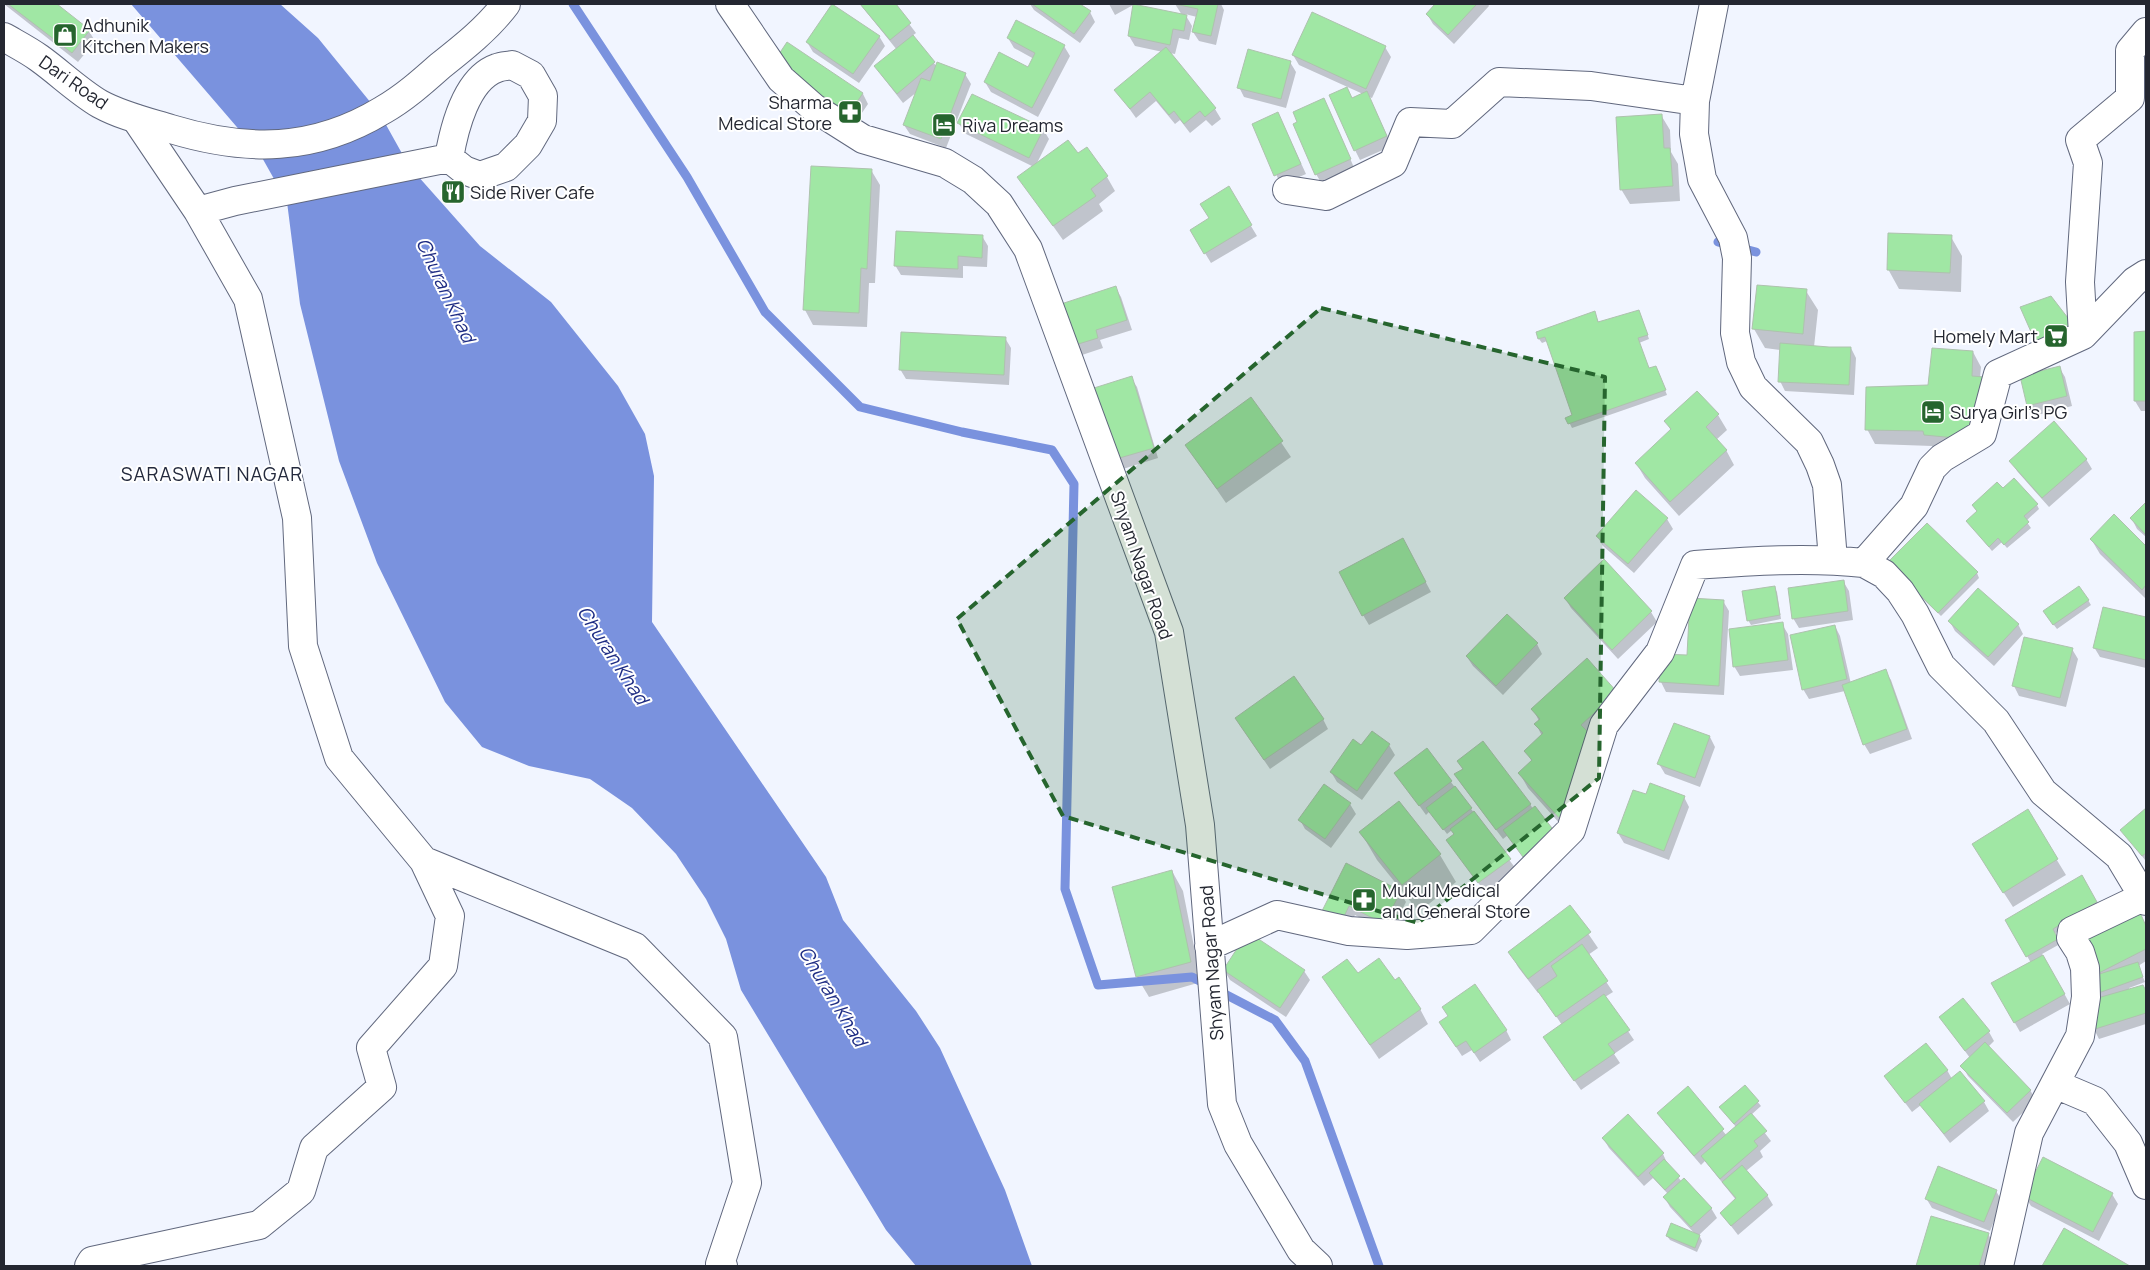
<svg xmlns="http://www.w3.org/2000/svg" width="2150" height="1270" font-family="Manrope,sans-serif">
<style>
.water{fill:#7a92de}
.shadow{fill:#0003}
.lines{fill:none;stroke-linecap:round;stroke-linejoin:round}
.stream{stroke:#7a92de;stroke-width:9}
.building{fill:#a0e7a4;stroke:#aec2ae}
.minor-casing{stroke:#61687e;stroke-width:30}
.major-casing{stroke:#61687e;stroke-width:30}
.minor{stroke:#fff;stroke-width:28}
.major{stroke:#fff;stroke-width:28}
.marked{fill:#26652e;fill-opacity:0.2;stroke:#26652e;stroke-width:4;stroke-dasharray:10 6;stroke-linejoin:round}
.labels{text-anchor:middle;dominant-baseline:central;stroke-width:4;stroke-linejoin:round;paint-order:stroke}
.poi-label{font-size:18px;fill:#242731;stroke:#fff;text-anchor:start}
.street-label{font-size:18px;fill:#242731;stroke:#fff}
.water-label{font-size:19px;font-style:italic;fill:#1e2c83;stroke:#fff}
.neighbourhood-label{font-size:19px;letter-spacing:1px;fill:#242a3d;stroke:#fff}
</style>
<rect width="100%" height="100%" fill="#f1f5ff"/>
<path class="water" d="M131 4H280L318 38 380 114 409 166 480 246 551 302 618 386 645 434 654 476 652 622 826 877 843 920 916 1011 940 1048 1005 1190 1032 1266H916L886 1230 741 990 726 939 706 899 676 854 632 808 590 779 529 766 482 747 445 702 377 563 339 461 300 304 287 202 260 154Z"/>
<path class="shadow" d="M4 4H55L89 31 95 41 78 62Z
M860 4H894L916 33 912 36 937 67 965 74 971 84 946 148 910 134 904 125 917 92 903 103 882 76 876 66 897 50Z
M1030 4H1078L1090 12 1095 22 1080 43 1034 10Z
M1109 4H1135L1115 15Z
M1175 4H1221L1224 10 1216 45 1199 41 1193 32 1197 17 1185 14 1192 26 1189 40 1179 38 1175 54 1169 53 1215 109 1221 119 1212 126 1206 120 1190 133 1180 120 1175 124 1156 101 1136 118 1116 90 1163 52 1135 46 1129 36 1182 15Z
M1436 4H1488L1489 6 1454 44 1433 24 1427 14Z
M879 36 885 46 859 83 813 52 807 42Z
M1008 38 1064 46 1070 56 1038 117 991 92 985 82 1028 69 1034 59 1014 48Z
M1385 47 1391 57 1372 98 1369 97 1392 146 1360 160 1355 150 1352 99 1363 94 1299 65 1293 55Z
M1290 62 1296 72 1286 108 1244 97 1239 87Z
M774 82 863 94 868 104 849 132Z
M1329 109 1355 170 1322 184 1316 174Z
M1661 115 1670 130 1671 152 1678 164 1680 201 1630 204 1621 189Z
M959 123 1043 129 1049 139 1036 165 1078 155 1107 177 1115 191 1099 204 1103 211 1063 240 1019 178 1034 167 964 133Z
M1253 124H1283L1306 174 1281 185Z
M871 170 880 185 875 283H869L867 327 813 325 805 310Z
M1228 188 1257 236 1211 263 1191 230 1211 219Z
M982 236 988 246 987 267 963 266V278L901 275 895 265Z
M1951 237 1962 256 1961 292 1899 289 1888 269Z
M1115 287 1121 297 1132 330 1100 340 1103 348 1082 355 1076 345Z
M1806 291 1818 310 1814 347 1851 348 1856 358 1854 395 1785 391 1780 381 1781 350 1765 348 1754 329Z
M1595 313 1599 323 1641 316 1649 339 1639 343 1649 369 1656 367 1667 395 1572 428 1567 418 1574 416 1547 341 1542 343 1539 339Z
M2135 333H2146V411H2141L2135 401Z
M1005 338 1011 348 1009 385 906 379 900 369Z
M1973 352 1981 367 1980 378 1989 430 1934 450 1932 446 1875 444 1867 429 1929 386Z
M2059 367 2065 377 2072 406 2034 416 2028 406 2022 377Z
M1131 378 1137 387 1158 458 1123 469 1117 459Z
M1697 392 1718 415 1727 430 1716 440 1726 450 1734 465 1679 516 1645 478 1636 463 1671 431 1666 421Z
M1251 398 1291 457 1226 503 1186 445Z
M2086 459 2092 469 2049 507 2017 471 2011 461Z
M2002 490 2037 505 2039 509 2026 521 2031 528 2007 548 2002 542 1992 551 1967 521 1977 512 1973 506Z
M2146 504V537L2137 529 2132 519Z
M2114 516 2146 547V599L2100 554 2091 539Z
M1667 519 1673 529 1634 573 1603 546 1597 536Z
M1408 549 1431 592 1369 625 1363 615Z
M1604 561 1651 612 1657 622 1618 659 1571 608 1565 598Z
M1891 568 1977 573 1979 578 1941 616Z
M1843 581 1849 591 1853 620 1799 628 1793 618Z
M1774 587 1777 592 1781 619 1751 625 1748 620Z
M2088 600 2091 605 2057 629 2047 616Z
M1723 601 1729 611 1724 695 1666 692 1661 682 1688 657Z
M2104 608 2146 618V668L2100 657 2094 647Z
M1950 622 2018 624 2023 634 1994 666 1955 631Z
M1782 624 1788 634 1793 670 1740 676 1734 666Z
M1835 626 1840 636 1851 684 1885 671 1891 680 1912 739 1870 754 1864 744 1845 691 1809 699 1803 689Z
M1537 644 1542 654 1503 695 1473 666 1467 657Z
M2072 649 2078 659 2066 707 2019 696 2014 686Z
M1587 660 1625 708 1569 834 1528 788 1520 774 1532 762 1526 751 1542 736 1536 724 1539 721 1533 709Z
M1323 719 1328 729 1270 769 1242 728Z
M1710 737 1715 747 1700 787 1665 774 1659 764Z
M1389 745 1395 755 1362 800 1337 782 1331 772 1361 747Z
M1463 769 1530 804 1533 809 1530 866 1508 835 1503 839 1462 785 1456 775Z
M1396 773 1451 782 1516 869 1485 892 1447 840 1455 835 1452 830 1447 834 1430 811 1426 815Z
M1647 796 1684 797 1689 807 1669 860 1624 843 1618 833Z
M1399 803 1440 855 1456 882 1419 912 1377 860 1361 833Z
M1350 804 1356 814 1331 848 1305 829 1300 820Z
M2146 810V859L2145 860 2122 830Z
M2027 811 2066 875 2013 907 1982 859Z
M1172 871 1183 891 1201 982 1149 997 1137 977 1114 888Z
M2082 876 2099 907 2054 934 2060 944 2042 954 2070 1004 2020 1032 1993 984 2031 963 2007 920Z
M1400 892 1406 902 1390 933 1355 915 1346 932 1322 913Z
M1570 907 1598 948 1588 955 1613 992 1605 997 1634 1040 1614 1054 1620 1063 1581 1090 1551 1047 1562 1025 1540 992 1538 993 1518 967 1510 952Z
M2143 920 2146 927V961L2138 966 2145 982 2129 988V990L2142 986 2146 993V1024L2099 1039 2094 1029 2083 938Z
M1224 970 1304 971 1310 980 1286 1017 1230 980Z
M1357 975 1420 1009 1428 1024 1379 1059 1324 977Z
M1940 1017 1989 1032 1994 1041 1988 1047 2030 1090 2036 1100 2013 1122 1968 1076 1962 1066 1970 1058Z
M1440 1023 1506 1030 1511 1040 1480 1062 1472 1050 1462 1056Z
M1947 1070 1952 1079 1984 1102 1989 1111 1950 1143 1921 1105 1912 1112 1885 1076Z
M1745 1087 1761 1106 1751 1115 1771 1141 1760 1151 1763 1157 1746 1171 1767 1195 1773 1205 1738 1235 1721 1213 1736 1200 1705 1161 1701 1165 1665 1123 1659 1113 1688 1088 1727 1136 1736 1127 1720 1107Z
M1628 1116 1663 1154 1668 1165 1682 1182 1711 1208 1717 1218 1699 1235 1702 1241 1697 1252 1670 1240 1667 1236 1695 1234 1670 1207 1665 1198 1668 1194 1653 1178 1644 1186 1609 1148 1603 1138Z
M1996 1191 2002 1201 1990 1231 1932 1208 1926 1198Z
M2112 1194 2118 1204 2099 1241 2031 1206 2025 1196Z
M1932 1218 1988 1234 1994 1244 1987 1266H1917Z
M2064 1230 2128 1266H2043Z"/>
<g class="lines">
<path class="stream" d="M573 4 687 177 765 312 860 407 962 432 1052 450 1074 484 1065 889 1098 985 1192 977 1275 1020 1305 1061 1379 1266
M1718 242 1756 252"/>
</g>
<path class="building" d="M8 4H57L90 30 72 53Z
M832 4 880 36 853 74 806 42Z
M860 4H896L911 23 890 40Z
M1032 4H1080L1091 11 1074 34Z
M1133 4 1187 15 1184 31 1173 29 1170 45 1128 36Z
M1175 4H1218L1211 36 1192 32 1198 9Z
M1435 4H1477L1448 35 1426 14Z
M1312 12 1386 46 1366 89 1292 55Z
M1016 20 1065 45 1032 108 984 82 999 52 1028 67 1035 53 1007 38Z
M913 35 935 62 897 94 874 66Z
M787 42 863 93 843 123 767 72Z
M1166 47 1216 108 1205 117 1200 111 1184 124 1174 111 1169 115 1150 92 1130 109 1114 90Z
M1248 49 1291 61 1281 99 1237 88Z
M937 62 966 73 941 139 903 125 921 78 930 81Z
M1347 87 1352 98 1367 91 1387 136 1354 151 1329 95Z
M972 94 1044 128 1029 158 957 123Z
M1324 98 1351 159 1315 175 1293 124 1297 122 1293 112Z
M1278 112 1301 164 1274 176 1252 124Z
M1662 114 1664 148H1670L1673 186 1620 190 1616 117Z
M1068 140 1078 153 1087 147 1108 176 1091 189 1096 196 1053 226 1017 177Z
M811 166 872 169 867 269 861 268 859 313 803 310Z
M1229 186 1252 225 1204 254 1190 230 1209 218 1200 204Z
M896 231 983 235 982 258 958 256V269L894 266Z
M1888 233 1952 235 1950 273 1887 270Z
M1757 285 1807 289 1803 334 1752 329Z
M1116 286 1127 320 1096 330 1098 338 1075 345 1061 304Z
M2051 296 2078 331 2039 350 2020 307Z
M1639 310 1648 335 1638 338 1649 368 1656 366 1666 390 1568 424 1565 418 1572 415 1545 337 1538 339 1536 332 1595 311 1598 322Z
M2146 331V401H2134V332Z
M901 332 1006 337 1004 375 899 370Z
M1780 343 1829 347H1851L1849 385 1778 382Z
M1932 348 1973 351 1972 376 1984 377 1981 415 1971 416 1969 433 1957 432 1956 438 1924 435 1923 431 1865 430 1866 387 1928 385Z
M2060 366 2067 396 2027 406 2020 376Z
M1132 376 1154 448 1116 459 1094 388Z
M1697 391 1719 414 1706 427 1727 450 1670 502 1635 463 1671 429 1664 421Z
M1251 397 1283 441 1217 489 1185 445Z
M2054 421 2087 459 2042 498 2009 461Z
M2014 478 2038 504 2024 516 2029 522 2004 545 1998 538 1989 547 1966 521 1977 511 1972 505 1997 482 2003 488Z
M1636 490 1668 518 1628 564 1596 536Z
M2146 502V535L2130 518Z
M2114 514 2146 546V585L2142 590 2090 539Z
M1927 523 1978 572 1938 613 1887 563Z
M1403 538 1426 582 1362 616 1339 572Z
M1604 559 1652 611 1612 650 1564 598Z
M1844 580 1848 611 1792 619 1788 588Z
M1775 586 1780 615 1747 621 1742 591Z
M2079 586 2089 600 2053 625 2043 611Z
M1978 588 2019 624 1988 657 1948 621Z
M1690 598 1724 600 1719 686 1659 682 1661 654 1687 655Z
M2103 607 2146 617V660L2093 648Z
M1507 614 1538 643 1496 686 1466 656Z
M1783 622 1788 660 1733 667 1729 629Z
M1835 625 1847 679 1802 690 1790 635Z
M2024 637 2073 648 2060 698 2012 686Z
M1587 658 1617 692 1581 725 1590 734 1561 820 1518 773 1532 760 1524 751 1543 733 1534 724 1540 719 1531 709Z
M1886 669 1907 729 1863 745 1842 685Z
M1294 676 1324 719 1264 760 1235 718Z
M1674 723 1710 736 1695 778 1657 764Z
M1372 731 1390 744 1357 791 1330 772 1353 739 1361 745Z
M1483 741 1531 804 1496 830 1454 774 1463 769 1457 761Z
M1427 748 1452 781 1419 806 1394 773Z
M1650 783 1685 796 1664 851 1617 833 1633 790 1646 794Z
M1324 784 1351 803 1325 839 1298 820Z
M1455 786 1472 808 1443 830 1426 808Z
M1399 801 1441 854 1402 885 1359 832Z
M1535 806 1555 832 1523 857 1503 830Z
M2146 808V853L2142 856 2120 830Z
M2028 809 2058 859 2003 893 1972 844Z
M1474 811 1511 859 1478 883 1446 840 1454 834 1450 829Z
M1346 863 1401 891 1384 924 1349 906 1341 923 1321 913Z
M1172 870 1191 962 1136 977 1112 887Z
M2082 875 2097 902 2053 929 2058 939 2026 957 2005 920Z
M1570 905 1591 932 1528 979 1508 952Z
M2138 908 2146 926V949L2093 976 2081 938Z
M1248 932 1305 970 1280 1008 1223 970Z
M1582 944 1608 981 1556 1017 1537 990 1557 976 1551 966Z
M2043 955 2065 994 2014 1023 1991 983Z
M1379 958 1395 980 1399 977 1421 1009 1370 1045 1322 977 1347 959 1358 973Z
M2138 962 2143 977 2093 995V976Z
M1475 984 1507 1030 1474 1053 1466 1041 1456 1047 1439 1022 1448 1016 1442 1007Z
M2143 985 2146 991V1013L2092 1030 2094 999Z
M1604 994 1630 1030 1608 1044 1615 1053 1574 1081 1543 1037Z
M1963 998 1990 1031 1965 1051 1939 1017Z
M1985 1042 2031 1090 2007 1113 1960 1066Z
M1926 1043 1948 1070 1905 1103 1884 1076Z
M1960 1071 1985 1101 1944 1134 1919 1104Z
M1745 1085 1759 1101 1734 1124 1719 1107Z
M1688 1086 1724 1129 1694 1156 1657 1113Z
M1751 1113 1767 1131 1754 1141 1758 1146 1720 1179 1701 1156Z
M1628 1114 1664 1153 1638 1177 1602 1138Z
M2043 1157 2113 1193 2093 1232 2023 1196Z
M1664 1159 1680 1176 1665 1190 1649 1173Z
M1742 1165 1768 1195 1731 1226 1720 1213 1736 1198 1722 1182Z
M1938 1166 1997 1190 1984 1222 1925 1199Z
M1684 1178 1712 1208 1691 1227 1663 1197Z
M1931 1216 1989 1233 1979 1266H1916Z
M1671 1223 1700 1235 1695 1248 1666 1236Z
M2064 1228 2130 1266H2042Z"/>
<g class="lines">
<defs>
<path id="minor" d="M730 4 781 79 814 108 863 139 945 163 973 180 999 204 1028 249 1169 632 1200 825 1222 1104 1238 1144 1301 1250 1318 1266
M1714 4 1695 101 1694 134 1702 179 1733 238 1737 258 1735 333 1741 362 1753 387 1809 442 1820 465 1827 485 1833 560
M512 65 531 75 543 96 542 121 528 145 506 167 480 176 464 170 449 158C454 129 466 79 497 68 502 66 508 66 512 65Z
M1287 190 1326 196 1393 163 1410 122 1452 124 1499 82 1591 86 1695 101
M198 211 235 201 449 158
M2146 274 2135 281 2083 335 1998 374 1982 434 1942 458 1932 468 1914 506 1864 563 1884 574 1900 591 1915 614 1941 666 1996 721 2043 792 2119 856 2146 901
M2083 335 2080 282 2088 163 2080 140 2130 98V51L2146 32
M424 861 635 947 723 1037 747 1183 720 1264 723 1266
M1209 946 1277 915 1349 931 1407 935 1471 930 1571 830 1604 725 1660 652 1695 565C1751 561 1808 557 1864 563
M2055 1084 2095 1101 2128 1143 2146 1185
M89 1266 92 1261 259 1225 301 1191 314 1148 382 1087 371 1048 443 966 450 916 424 861 339 758 303 646 297 518 248 299 198 211 136 119
M1999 1266 2029 1133 2080 1036 2086 997 2085 968 2080 952 2071 938 2072 931 2143 897"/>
<path id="major" d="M4 37C16 44 28 50 39 58 60 73 78 91 100 104 122 116 148 122 171 129 247 152 314 152 383 110 404 98 422 82 440 66 464 47 488 28 506 4"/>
</defs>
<use href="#minor" class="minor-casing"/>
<use href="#major" class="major-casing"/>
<use href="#minor" class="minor"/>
<use href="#major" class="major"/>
</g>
<path class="marked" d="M1321 308 1605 377 1599 778 1418 923 1063 816 957 619Z"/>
<defs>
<symbol id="shop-square" viewBox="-11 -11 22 22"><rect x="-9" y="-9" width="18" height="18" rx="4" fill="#26652e" stroke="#fff"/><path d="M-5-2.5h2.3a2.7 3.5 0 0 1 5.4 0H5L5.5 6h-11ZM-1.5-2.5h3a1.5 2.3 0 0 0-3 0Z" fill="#fff"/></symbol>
<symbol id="pharmacy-square" viewBox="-11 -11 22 22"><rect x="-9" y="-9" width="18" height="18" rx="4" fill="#26652e" stroke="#fff"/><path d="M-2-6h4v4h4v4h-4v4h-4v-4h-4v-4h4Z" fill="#fff"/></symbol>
<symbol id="hotel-square" viewBox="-11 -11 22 22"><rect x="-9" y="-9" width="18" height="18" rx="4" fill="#26652e" stroke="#fff"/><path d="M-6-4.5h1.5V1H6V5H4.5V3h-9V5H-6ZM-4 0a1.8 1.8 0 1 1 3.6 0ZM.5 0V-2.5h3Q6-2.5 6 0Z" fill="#fff"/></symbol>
<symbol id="restaurant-square" viewBox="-11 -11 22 22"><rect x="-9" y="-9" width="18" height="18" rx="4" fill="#26652e" stroke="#fff"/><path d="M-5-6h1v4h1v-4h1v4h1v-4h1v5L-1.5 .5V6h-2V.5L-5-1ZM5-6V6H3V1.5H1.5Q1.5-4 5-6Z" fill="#fff"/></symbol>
<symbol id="supermarket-square" viewBox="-11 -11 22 22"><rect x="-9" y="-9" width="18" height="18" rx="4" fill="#26652e" stroke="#fff"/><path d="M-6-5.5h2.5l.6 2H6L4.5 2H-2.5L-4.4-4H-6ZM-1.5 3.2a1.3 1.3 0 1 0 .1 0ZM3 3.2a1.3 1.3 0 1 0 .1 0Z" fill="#fff"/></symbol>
</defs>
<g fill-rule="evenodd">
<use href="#shop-square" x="51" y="21" width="28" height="28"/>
<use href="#pharmacy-square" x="836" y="98" width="28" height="28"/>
<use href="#hotel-square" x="930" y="111" width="28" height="28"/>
<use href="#restaurant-square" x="439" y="178" width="28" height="28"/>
<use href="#supermarket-square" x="2042" y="322" width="28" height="28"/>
<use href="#hotel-square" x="1919" y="398" width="28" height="28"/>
<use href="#pharmacy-square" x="1350" y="886" width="28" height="28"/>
</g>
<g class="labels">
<g class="poi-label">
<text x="82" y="25">Adhunik<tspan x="82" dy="21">Kitchen Makers</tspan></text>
<text x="832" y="102" text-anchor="end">Sharma<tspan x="832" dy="21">Medical Store</tspan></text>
<text x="962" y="125">Riva Dreams</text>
<text x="470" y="192">Side River Cafe</text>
<text x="2038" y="336" text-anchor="end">Homely Mart</text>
<text x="1950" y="412">Surya Girl's PG</text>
<text x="1382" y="890">Mukul Medical<tspan x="1382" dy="21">and General Store</tspan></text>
</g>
<g class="street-label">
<text transform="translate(74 82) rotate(35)">Dari Road</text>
<text transform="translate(1142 565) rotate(71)">Shyam Nagar Road</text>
<text transform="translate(1211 963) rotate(-94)">Shyam Nagar Road</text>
</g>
<g class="water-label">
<text transform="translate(446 290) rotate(65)">Churan Khad</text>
<text transform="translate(613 655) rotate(57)">Churan Khad</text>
<text transform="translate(833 996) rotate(59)">Churan Khad</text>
</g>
<g class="neighbourhood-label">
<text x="212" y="474">SARASWATI NAGAR</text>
</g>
</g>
<rect width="2150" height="1270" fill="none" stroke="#242731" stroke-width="10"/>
</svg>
